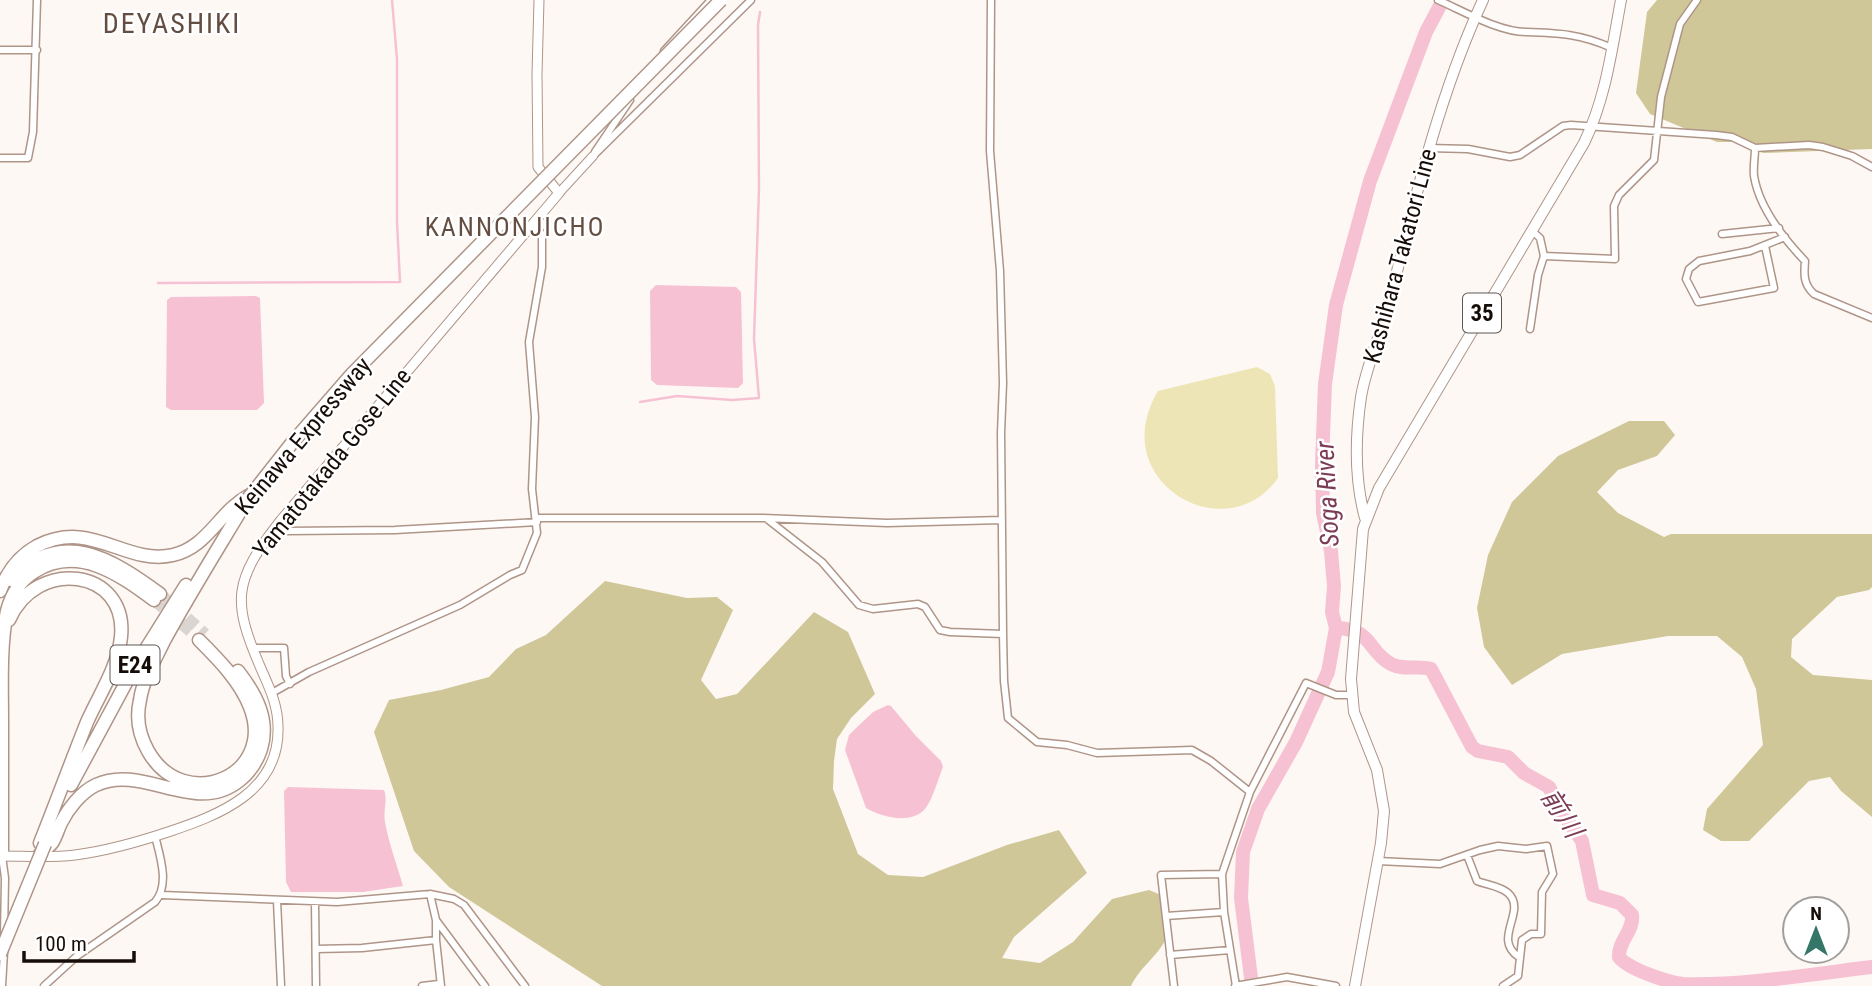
<svg xmlns="http://www.w3.org/2000/svg" width="1872" height="986" font-family="'Roboto Condensed','Noto Sans JP',sans-serif">
<style>
.green{fill:#ede5b5}
.forest{fill:#cfc798}
.water{fill:#f6c2d3}
.lines{fill:none;stroke-linecap:round;stroke-linejoin:round}
.stream{stroke:#f6c2d3;stroke-width:2.5}
.river{stroke:#f6c2d3;stroke-width:14}
.motorway-tunnel{stroke:#dbd5d1;stroke-width:12;stroke-dasharray:12 6;stroke-linecap:butt}
.minor-casing{stroke:#af9588;stroke-width:9}
.tertiary-casing{stroke:#af9588;stroke-width:10}
.secondary-casing{stroke:#af9588;stroke-width:11}
.primary-casing{stroke:#af9588;stroke-width:12}
.motorway-casing{stroke:#af9588;stroke-width:15}
.minor{stroke:#fff;stroke-width:6}
.tertiary{stroke:#fff;stroke-width:8}
.secondary{stroke:#fff;stroke-width:9}
.primary{stroke:#fff;stroke-width:10}
.motorway{stroke:#fff;stroke-width:12}
.motorway-bridge-casing{stroke:#af9588;stroke-width:15;stroke-linecap:butt}
.motorway-bridge{stroke:#fff;stroke-width:12}
.labels{text-anchor:middle;dominant-baseline:central;stroke-width:5;stroke-linejoin:round;paint-order:stroke}
.shield{fill:#fff;stroke:#5c5652;stroke-width:2}
.shield-label{font-size:23px;font-weight:bold;fill:#160d08}
.street-label{font-size:24px;fill:#160d08;stroke:#fff}
.neighbourhood-label{font-size:26px;letter-spacing:2px;fill:#644d41;stroke:#fff}
.water-label{font-size:26px;font-style:italic;fill:#7c3c55;stroke:#fff}
.quarter-label{font-size:28px;letter-spacing:2px;fill:#644d41;stroke:#fff}
</style>
<rect width="100%" height="100%" fill="#fef8f5"/>
<path class="green" d="M1257 367 1270 374 1275 386 1278 478C1226 552 1104 481 1158 391Z"/>
<path class="forest" d="M1657 0H1872V149L1763 153 1742 142H1717L1650 114 1636 93 1647 12Z
M1629 421H1664L1675 435 1657 456 1618 470 1597 492 1618 513 1664 537 1671 534H1872V587L1869 590 1837 597 1792 639 1791 657 1813 675 1872 680V817L1841 791 1830 777 1809 781 1749 841H1721L1703 830 1707 809 1763 745 1756 689 1742 657 1717 636H1668L1562 654 1512 685 1484 647 1477 608 1488 555 1512 502 1558 456Z
M605 581 687 598 717 597 733 610 701 680 716 699 737 694 814 612 848 632 875 694 851 718 837 739 834 761 833 789 858 854 888 875 923 877 1007 845 1059 830 1087 873 1014 937 1002 958 1040 963 1073 942 1112 899 1149 890 1166 897C1167 906 1171 917 1170 925 1167 951 1141 964 1131 986H602L449 887 414 851 374 732 389 700 441 690 489 677 516 649 546 635Z"/>
<path class="water" d="M656 285 736 287 741 292 743 383 738 388 657 385 651 380 650 291Z
M256 296 260 298 264 403 257 410H171L166 407 167 300 171 297Z
M888 705 891 706 916 736 941 761 943 767C938 779 933 799 925 809 911 825 881 817 866 808L845 750 849 735 854 730 873 712Z
M288 787 384 790C388 799 383 811 385 822 389 844 397 865 403 886L363 892H291L286 882 284 791Z"/>
<g class="lines">
<path class="stream" d="M158 283 400 282 397 222V59L392 0
M640 402 677 396 732 400 759 398 754 339 759 189 758 25 760 12"/>
<path class="river" d="M1336 628C1373 629 1367 651 1391 664 1404 671 1418 665 1431 669L1472 747 1478 751 1508 757 1524 773 1549 787 1562 813 1582 841 1593 895 1620 903 1632 915C1634 931 1618 941 1619 957 1628 969 1667 982 1683 984 1740 986 1814 974 1872 967
M1252 986 1241 898 1243 852 1258 809 1296 742 1328 672 1336 628 1332 612 1334 586 1331 551 1323 513 1322 463 1325 384 1336 305 1370 181 1426 32 1443 0"/>
<path class="motorway-tunnel" d="M160 594 205 634
M154 600 194 634"/>
<defs>
<path id="minor" d="M991 0 990 151 1000 271 1003 383 1001 433 1003 634 1004 681 1008 718 1037 742 1067 745 1097 753 1192 750 1211 761 1250 792
M1438 0C1463 11 1499 32 1526 32 1559 33 1581 34 1612 48
M0 50H37
M664 51 711 0
M1428 148 1468 149 1510 157 1520 155 1563 126 1571 125 1716 135 1732 137 1755 148 1809 145 1823 147 1852 156 1872 167
M1755 148C1755 157 1753 167 1754 176 1759 207 1784 239 1805 261 1804 274 1803 284 1814 294L1872 318
M595 152 630 100
M593 156 751 0
M0 158H28L33 132 37 0
M1531 230 1540 238 1544 256 1615 259 1614 206 1619 195 1654 160 1661 97 1680 24 1697 0
M1722 234 1779 228
M1765 246 1774 288 1698 302 1686 279 1689 269 1699 261 1750 251 1785 237
M1530 329 1538 275 1544 256
M537 518H763L887 523 1002 520
M767 519 822 562 859 605 873 609 918 604 925 607 940 630 950 632 1003 634
M281 520 286 531 395 530 537 522
M252 648H284L286 676 290 684
M272 693 309 672 460 605 510 575 522 570 537 533 532 489 535 417 529 342 542 267V234L532 223
M1467 855 1477 881C1487 885 1500 886 1508 893 1528 911 1491 939 1519 957
M2 856 5 878 4 935
M1378 861 1440 864 1480 850 1498 846 1526 849 1547 846 1553 874 1542 892 1541 934H1531L1522 940 1518 976 1503 986
M430 894 436 920V940L441 986
M162 895 337 902 430 894 454 899 464 905 525 986
M277 901 281 986
M315 902 316 986
M1166 916 1224 912
M436 920 485 986
M316 949 362 948 436 940
M1170 955 1230 950
M2 986 4 952
M44 986 77 956 155 902C170 885 160 856 155 836
M422 986 439 984
M1174 986 1161 875 1222 874
M1235 986 1287 977 1336 986
M1236 986 1224 912 1222 874 1250 792 1306 683 1336 695H1352"/>
<path id="tertiary" d="M559 193 593 156"/>
<path id="secondary" d="M0 856C25 856 50 858 75 855 106 851 138 842 168 832 219 815 280 792 278 727 278 706 270 689 262 671 231 600 233 581 281 520L559 193 538 167 537 74 539 0"/>
<path id="primary" d="M1365 518C1354 478 1355 438 1361 397 1366 366 1382 331 1390 300 1415 198 1439 95 1483 0
M1355 986 1381 843 1384 811 1377 770 1354 712 1351 679 1363 529 1379 488 1584 143C1606 98 1612 48 1621 0"/>
<path id="motorway" d="M11 580C61 526 112 559 160 594
M0 591C7 572 19 556 37 546 92 518 125 566 173 555 208 547 219 512 248 496
M9 620C36 557 128 568 121 637 118 667 99 695 87 722 71 762 56 803 40 843
M199 640C218 659 240 681 250 707 277 776 184 815 148 751 139 735 136 717 140 700 143 679 155 660 164 641 190 593 219 547 247 500
M71 785 134 668 186 585
M40 854C44 850 49 847 52 843 56 837 58 829 61 823 68 809 81 792 96 785 144 763 195 817 240 780 250 772 257 761 261 749 270 720 256 694 238 671
M2 856C2 812 2 767 2 723 2 686 0 647 7 611 11 595 20 581 34 572 77 544 119 574 154 600"/>
</defs>
<use href="#minor" class="minor-casing"/>
<use href="#tertiary" class="tertiary-casing"/>
<use href="#secondary" class="secondary-casing"/>
<use href="#primary" class="primary-casing"/>
<use href="#motorway" class="motorway-casing"/>
<use href="#minor" class="minor"/>
<use href="#tertiary" class="tertiary"/>
<use href="#secondary" class="secondary"/>
<use href="#primary" class="primary"/>
<use href="#motorway" class="motorway"/>
<defs>
<path id="motorway-bridge" d="M247 500 292 443 352 374 721 0
M0 954 45 844"/>
</defs>
<use href="#motorway-bridge" class="motorway-bridge-casing"/>
<use href="#motorway-bridge" class="motorway-bridge"/>
</g>
<g class="labels">
<g class="shield">
<rect x="1463" y="293.5" width="38" height="39" rx="5"/>
<rect x="110.5" y="645.5" width="49" height="39" rx="5"/>
</g>
<g class="shield-label">
<text x="1482" y="313">35</text>
<text x="135" y="665">E24</text>
</g>
<g class="street-label">
<text transform="translate(1400 256) rotate(-75)">Kashihara Takatori Line</text>
<text transform="translate(303 436) rotate(-50)">Keinawa Expressway</text>
<text transform="translate(332 463) rotate(-51)">Yamatotakada Gose Line</text>
</g>
<g class="neighbourhood-label">
<text x="515" y="227">KANNONJICHO</text>
</g>
<g class="water-label">
<text transform="translate(1327 494) rotate(-93)">Soga River</text>
<text transform="translate(1562 813) rotate(57)">前川</text>
</g>
<g class="quarter-label">
<text x="172" y="23">DEYASHIKI</text>
</g>
</g>
<g transform="translate(1816 930)"><circle r="33" fill="#ffffff" stroke="#a29e9c" stroke-width="2"/>
<path d="M0-5L12 26L0 18L-12 26Z" fill="#347667"/>
<text y="-10" font-size="19" font-weight="bold" text-anchor="middle" fill="#160d08">N</text>
</g>
<path d="M24 951v10h110v-10" fill="none" stroke="#160d08" stroke-width="3.5"/>
<text x="35" y="951" font-size="21" fill="#160d08" stroke="#ffffff" stroke-width="5" paint-order="stroke">100 m</text>
</svg>
